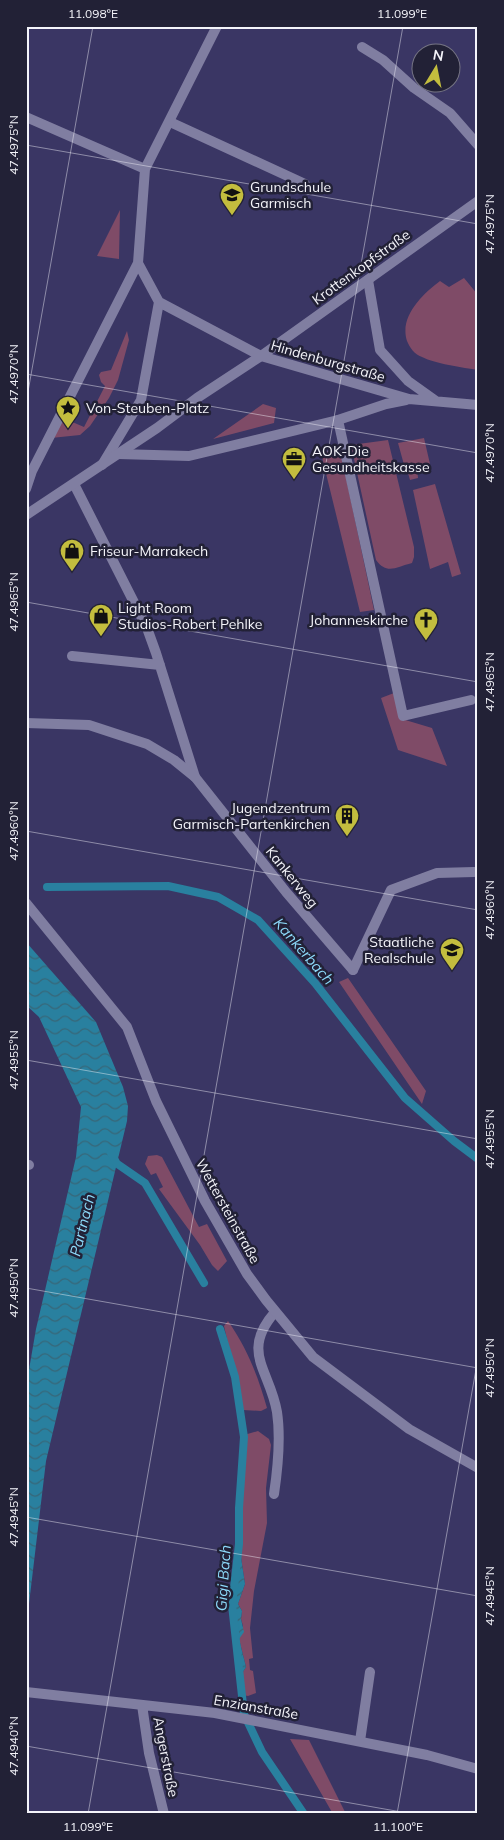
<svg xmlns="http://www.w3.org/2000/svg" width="504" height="1840" font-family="Mulish,sans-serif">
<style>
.grass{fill:#7f4b67}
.water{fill:url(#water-waves)}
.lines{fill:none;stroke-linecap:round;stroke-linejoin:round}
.stream{stroke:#29809f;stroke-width:8}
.service{stroke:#807ea1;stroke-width:10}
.minor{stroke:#807ea1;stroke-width:10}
.tertiary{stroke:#807ea1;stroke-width:10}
.ticks{fill:none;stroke:#f4f4fa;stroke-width:1;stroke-opacity:0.45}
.labels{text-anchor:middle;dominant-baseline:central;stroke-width:5;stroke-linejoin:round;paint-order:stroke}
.poi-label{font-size:14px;fill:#f4f4fa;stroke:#222136;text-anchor:start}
.street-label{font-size:14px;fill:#f4f4fa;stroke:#222136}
.water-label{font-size:15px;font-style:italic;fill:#8ddafa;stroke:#222136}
.neatline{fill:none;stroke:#f4f4fa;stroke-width:2}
.ticks-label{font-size:12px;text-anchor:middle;fill:#f4f4fa}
</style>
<defs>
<pattern id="water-waves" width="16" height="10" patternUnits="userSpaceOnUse" patternTransform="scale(1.25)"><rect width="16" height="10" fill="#29809f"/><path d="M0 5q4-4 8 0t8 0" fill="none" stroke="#376779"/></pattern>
</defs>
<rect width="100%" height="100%" fill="#3a3664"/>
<path class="grass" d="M120 210 119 259 97 256Z
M464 278 478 295V370C464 368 433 363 422 357 414 354 410 348 407 341 399 316 423 294 440 281L449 287Z
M127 331 129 340 118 380 109 398 90 426 80 435 51 438 63 418 84 427 105 386 101 382 99 375 101 372 111 370Z
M263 404 276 408 274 423 213 439Z
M424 438 430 464 417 469 418 478 410 480 408 473 406 472 398 443Z
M388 440 414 547V557L412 563C396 567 387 575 376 560L351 445Z
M340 449 374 610 360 612 321 453Z
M435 484 461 574 452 577 448 562 430 569 413 490Z
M394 693 402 719 432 728 447 766 398 750 381 698Z
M348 978 426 1091 422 1104 339 982Z
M157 1155 162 1157 199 1227 207 1224 227 1261 218 1271 212 1265 200 1245 159 1189 163 1187 156 1173 151 1175 145 1164 148 1156Z
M228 1321C247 1348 258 1376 267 1408L261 1411 243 1410 224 1326Z
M258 1431 269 1439 271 1445 266 1488 267 1523 254 1591 250 1628 253 1658 249 1659 250 1670 253 1671 256 1693 248 1696 242 1695 239 1678 246 1667 239 1639 243 1626 241 1619 242 1611 238 1604 245 1584 239 1544V1508L244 1435Z
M290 1739 309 1740 346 1814H333Z"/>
<path class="water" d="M26 942 96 1022 123 1087 128 1106 127 1121 46 1461 26 1629V1387L36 1329 76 1157 81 1107 39 1017 26 1005Z
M239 1544 245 1584 238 1604 242 1611 241 1619 244 1632 239 1639 246 1667 239 1678 232 1607Z"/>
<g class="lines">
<path class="stream" d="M47 887 168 886 218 897 258 920 315 983 405 1098 454 1141 478 1159
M111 1153 117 1164 116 1163 145 1183 204 1283
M220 1329 235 1377 244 1437 239 1508V1544L232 1605 244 1714 262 1752 304 1814"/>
<path class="service" d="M362 47 383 60 414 88 450 113 478 145
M170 122 305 184
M338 420 403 716 471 700
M74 484 147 628 156 653 195 777
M72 656 160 665
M353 970 391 890 437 873 474 872
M26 1165H29
M274 1494C278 1467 281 1439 277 1412 270 1370 240 1352 275 1312
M360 1741 370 1672"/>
<path class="minor" d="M26 117 145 169
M138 263 159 302 261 356 409 399 478 405
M368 280 380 350 408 381 436 401
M118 454 189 456 338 420 386 404 406 400
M102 465 141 400 159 302
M26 489 32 471 138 263 145 169 217 26
M26 723 89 725 147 744 174 760 195 777 286 892 353 970
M26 903 127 1027 156 1101 205 1201 247 1274 266 1300 313 1357 409 1429 478 1468
M26 1692 215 1713 427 1755 478 1769
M142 1705 149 1753 164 1814"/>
<path class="tertiary" d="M26 515 157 428 197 398 261 356 478 201"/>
</g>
<path class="ticks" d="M26 145 478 224M26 374 478 453M26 403 93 26M26 602 478 682M26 831 478 910M26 1060 478 1139M26 1288 478 1368M26 1517 478 1596M26 1746 413 1814M88 1814 403 26M397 1814 478 1358"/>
<defs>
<symbol id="school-pin" viewBox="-11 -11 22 30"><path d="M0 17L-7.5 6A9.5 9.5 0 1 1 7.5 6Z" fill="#c3bd3e" stroke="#222136"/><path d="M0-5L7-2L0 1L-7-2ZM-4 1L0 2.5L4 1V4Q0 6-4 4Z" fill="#111"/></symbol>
<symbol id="sight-pin" viewBox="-11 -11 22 30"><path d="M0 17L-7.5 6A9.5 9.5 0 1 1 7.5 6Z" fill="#c3bd3e" stroke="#222136"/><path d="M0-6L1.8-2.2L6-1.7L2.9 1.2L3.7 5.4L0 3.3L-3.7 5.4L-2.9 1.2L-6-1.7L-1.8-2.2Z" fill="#111"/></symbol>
<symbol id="office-pin" viewBox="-11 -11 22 30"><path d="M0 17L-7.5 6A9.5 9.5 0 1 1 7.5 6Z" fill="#c3bd3e" stroke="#222136"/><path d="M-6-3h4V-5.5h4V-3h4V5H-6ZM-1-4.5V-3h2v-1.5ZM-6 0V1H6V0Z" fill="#111"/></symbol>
<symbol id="shop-pin" viewBox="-11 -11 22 30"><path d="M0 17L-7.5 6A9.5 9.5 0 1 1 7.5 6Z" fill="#c3bd3e" stroke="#222136"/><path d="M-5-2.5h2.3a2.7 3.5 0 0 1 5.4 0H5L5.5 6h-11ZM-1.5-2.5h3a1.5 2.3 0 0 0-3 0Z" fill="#111"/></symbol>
<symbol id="church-pin" viewBox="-11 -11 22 30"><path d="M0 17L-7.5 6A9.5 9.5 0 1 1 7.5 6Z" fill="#c3bd3e" stroke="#222136"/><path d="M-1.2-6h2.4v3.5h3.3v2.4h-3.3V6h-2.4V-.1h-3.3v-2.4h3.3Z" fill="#111"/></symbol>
<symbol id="building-pin" viewBox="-11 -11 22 30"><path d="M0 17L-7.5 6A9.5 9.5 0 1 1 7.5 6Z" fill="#c3bd3e" stroke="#222136"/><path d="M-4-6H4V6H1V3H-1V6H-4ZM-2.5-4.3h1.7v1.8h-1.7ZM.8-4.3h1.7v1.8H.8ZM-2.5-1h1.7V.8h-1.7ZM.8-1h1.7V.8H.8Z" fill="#111"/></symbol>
</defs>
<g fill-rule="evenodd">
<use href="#school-pin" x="218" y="181" width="28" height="38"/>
<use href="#sight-pin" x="54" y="394" width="28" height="38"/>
<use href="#office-pin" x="280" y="445" width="28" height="38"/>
<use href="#shop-pin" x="58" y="537" width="28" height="38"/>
<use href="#shop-pin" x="87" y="602" width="28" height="38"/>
<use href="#church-pin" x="412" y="606" width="28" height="38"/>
<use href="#building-pin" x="333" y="802" width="28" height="38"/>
<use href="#school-pin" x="438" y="936" width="28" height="38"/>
</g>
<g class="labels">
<g class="poi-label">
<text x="250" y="187">Grundschule<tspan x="250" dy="16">Garmisch</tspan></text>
<text x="86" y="408">Von-Steuben-Platz</text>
<text x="312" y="451">AOK-Die<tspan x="312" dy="16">Gesundheitskasse</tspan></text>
<text x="90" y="551">Friseur-Marrakech</text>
<text x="118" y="608">Light Room<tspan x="118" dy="16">Studios-Robert Pehlke</tspan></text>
<text x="408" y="620" text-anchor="end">Johanneskirche</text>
<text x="330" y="808" text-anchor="end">Jugendzentrum<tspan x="330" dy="16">Garmisch-Partenkirchen</tspan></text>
<text x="434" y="942" text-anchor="end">Staatliche<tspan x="434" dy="16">Realschule</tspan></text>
</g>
<g class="street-label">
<text transform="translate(361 267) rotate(-36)">Krottenkopfstraße</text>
<text transform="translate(328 361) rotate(16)">Hindenburgstraße</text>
<text transform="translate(292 877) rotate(51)">Kankerweg</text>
<text transform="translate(228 1211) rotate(61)">Wettersteinstraße</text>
<text transform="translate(256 1707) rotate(10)">Enzianstraße</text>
<text transform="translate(166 1757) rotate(79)">Angerstraße</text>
</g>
<g class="water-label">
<text transform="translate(304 951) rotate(49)">Kankerbach</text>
<text transform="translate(82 1225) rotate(-76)">Partnach</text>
<text transform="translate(223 1578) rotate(-86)">Gigi Bach</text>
</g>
</g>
<rect width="504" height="1840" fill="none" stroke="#222136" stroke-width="55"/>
<g transform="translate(436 68) rotate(10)"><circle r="24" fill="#222136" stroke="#767584"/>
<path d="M0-4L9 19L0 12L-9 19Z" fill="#c3bd3e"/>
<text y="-8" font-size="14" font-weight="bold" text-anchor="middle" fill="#f4f4fa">N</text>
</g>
<rect x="28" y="28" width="448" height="1784" class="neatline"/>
<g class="ticks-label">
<text x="93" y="18">11.098°E</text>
<text x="402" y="18">11.099°E</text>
<text transform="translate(14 145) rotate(-90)" y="4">47.4975°N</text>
<text transform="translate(490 224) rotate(-90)" y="4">47.4975°N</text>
<text transform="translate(14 374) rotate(-90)" y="4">47.4970°N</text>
<text transform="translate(490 453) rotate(-90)" y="4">47.4970°N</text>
<text transform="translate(14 602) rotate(-90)" y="4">47.4965°N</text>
<text transform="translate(490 682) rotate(-90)" y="4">47.4965°N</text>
<text transform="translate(14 831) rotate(-90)" y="4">47.4960°N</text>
<text transform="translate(490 910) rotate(-90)" y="4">47.4960°N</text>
<text transform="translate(14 1060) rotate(-90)" y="4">47.4955°N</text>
<text transform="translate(490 1139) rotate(-90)" y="4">47.4955°N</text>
<text transform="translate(14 1288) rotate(-90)" y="4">47.4950°N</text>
<text transform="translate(490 1368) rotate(-90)" y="4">47.4950°N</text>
<text transform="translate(14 1517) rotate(-90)" y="4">47.4945°N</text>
<text transform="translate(490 1596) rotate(-90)" y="4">47.4945°N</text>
<text transform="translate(14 1746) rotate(-90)" y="4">47.4940°N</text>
<text x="88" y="1831">11.099°E</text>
<text x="398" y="1831">11.100°E</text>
</g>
</svg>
